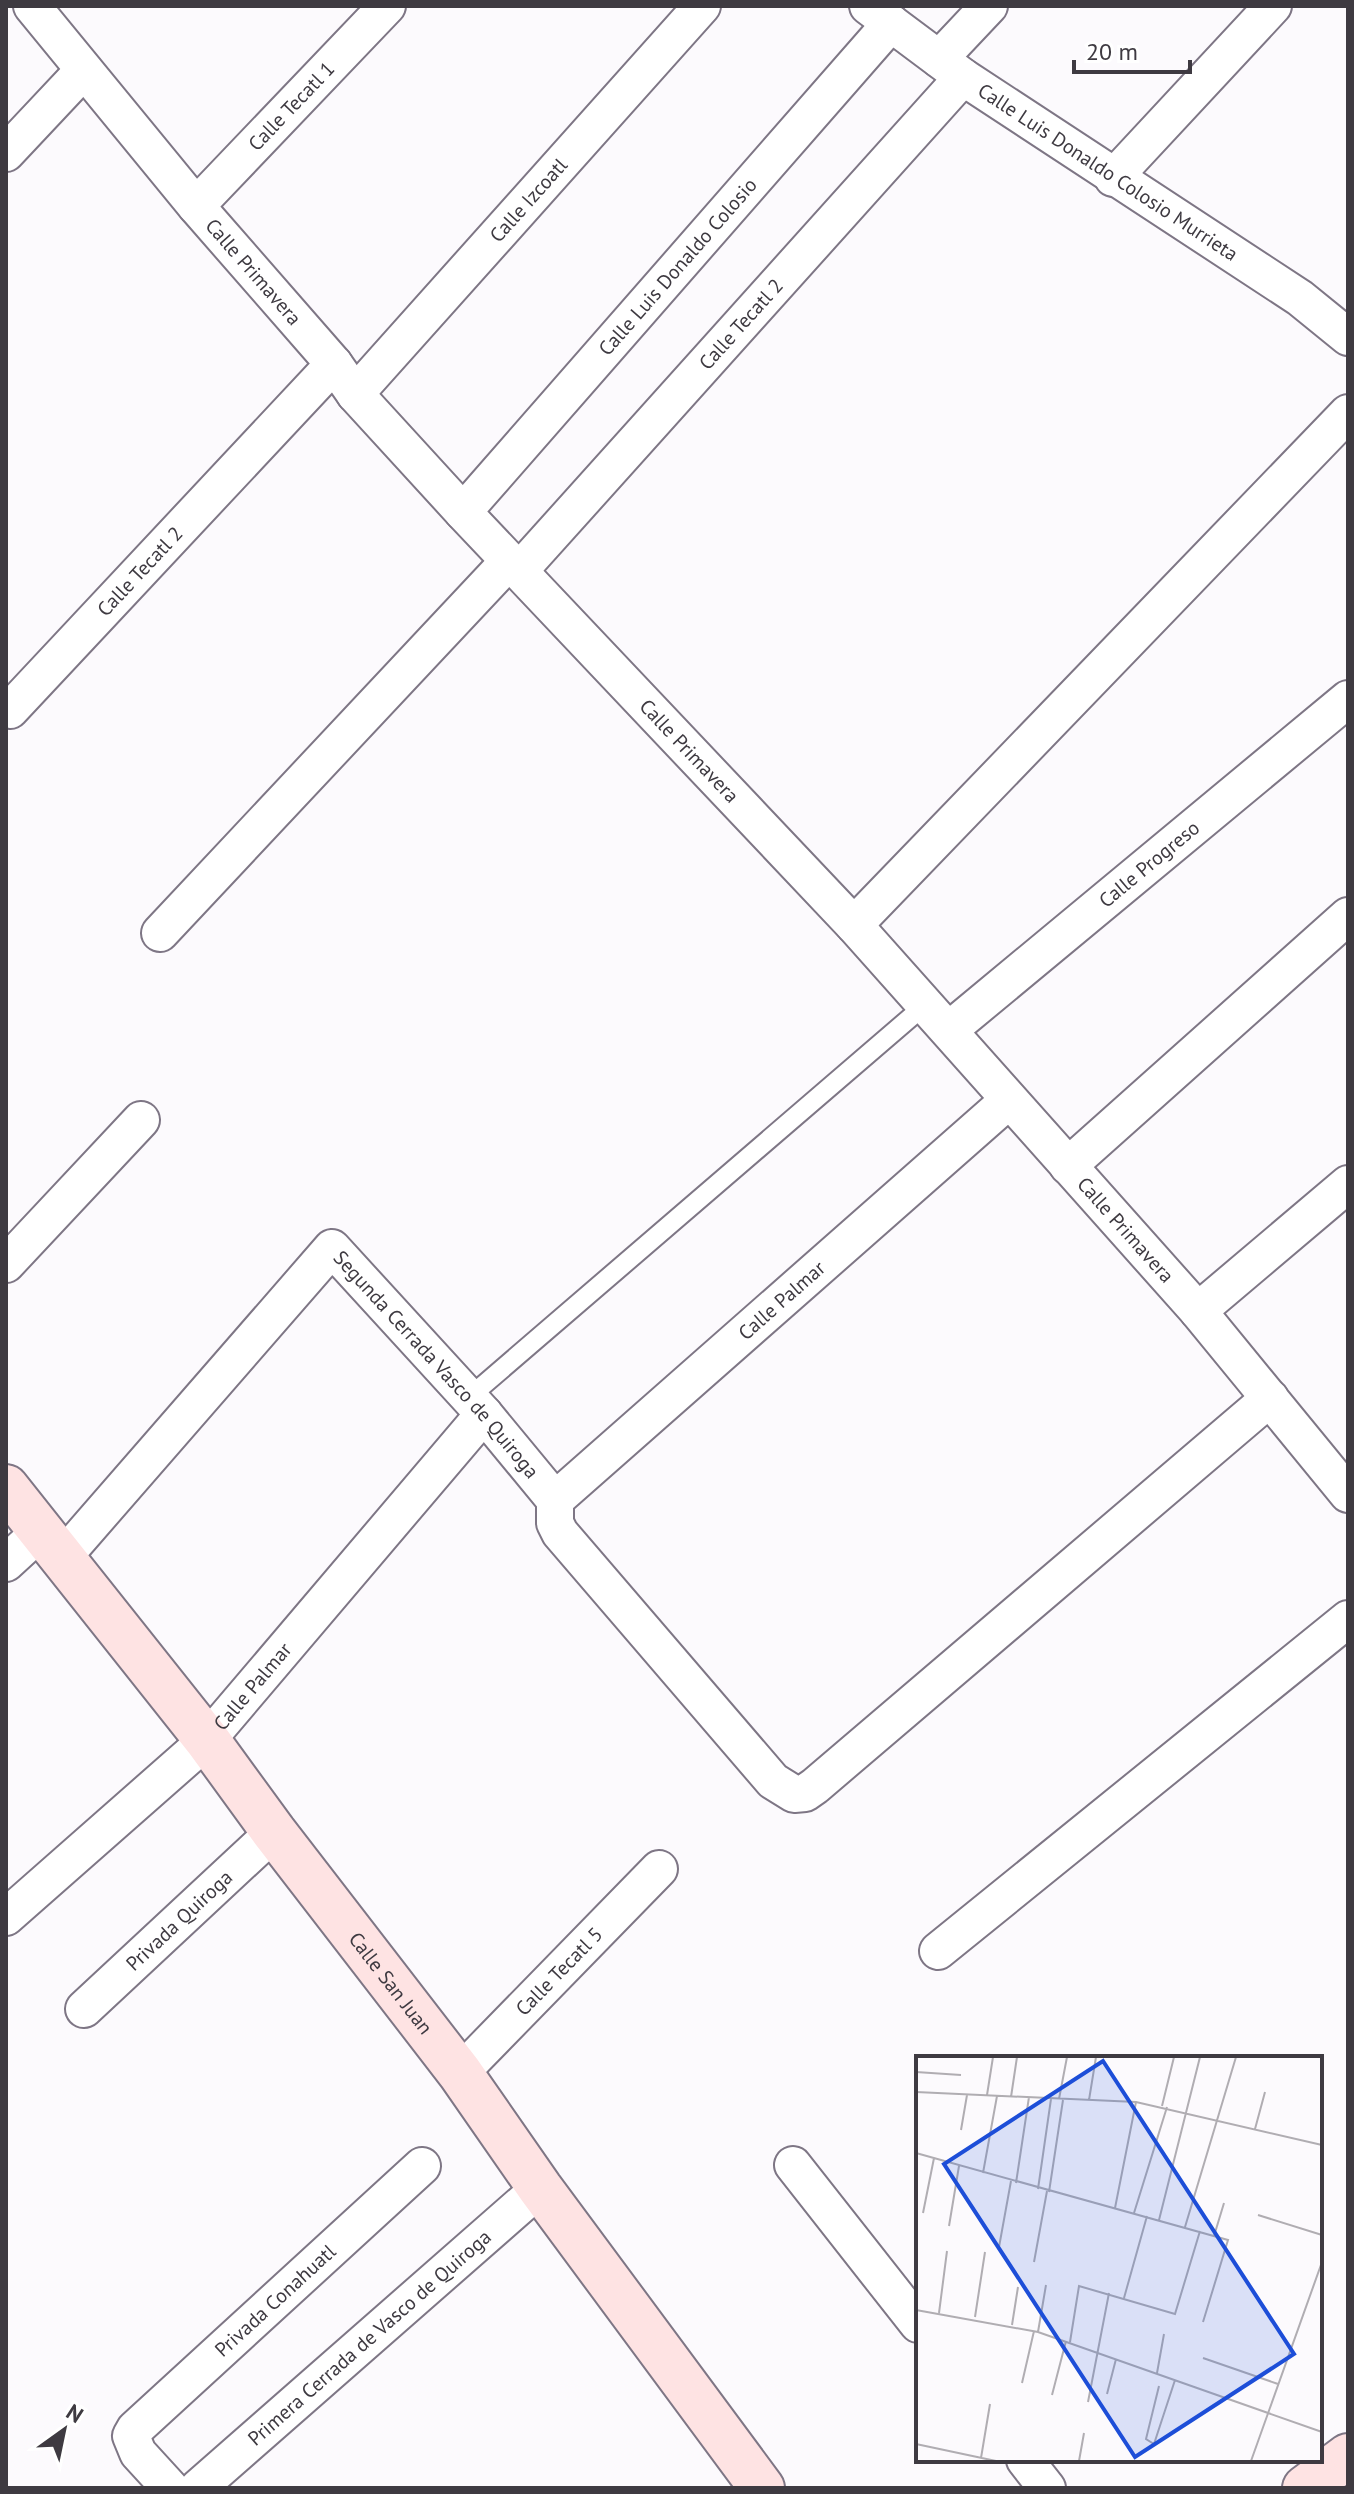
<svg xmlns="http://www.w3.org/2000/svg" width="1354" height="2494" font-family="'PT Sans',sans-serif">
<style>
.lines{fill:none;stroke-linecap:round;stroke-linejoin:round}
.lane-casing{stroke:#7e7685;stroke-width:22}
.street-casing{stroke:#7e7685;stroke-width:40}
.secondary-casing{stroke:#7e7685;stroke-width:48}
.lane{stroke:#fff;stroke-width:18}
.street{stroke:#fff;stroke-width:36}
.secondary{stroke:#fee3e3;stroke-width:44}
.labels{text-anchor:middle;dominant-baseline:central;stroke-width:6;stroke-linejoin:round;paint-order:stroke}
.street-label{font-size:20px;fill:#3e3a41;stroke:#fff}
.inset-road{fill:none;stroke:#b0adb2;stroke-width:2}
.view{fill:#1d4ed8;fill-opacity:0.15;stroke:#1d4ed8;stroke-width:4}
.inset-edge{fill:none;stroke:#3e3a41;stroke-width:4}
</style>
<rect width="100%" height="100%" fill="#fcfafd"/>
<g class="lines">
<defs>
<path id="lane" d="M467 1399 925 1005"/>
<g id="street">
<path id="s1" d="M32 6 196 206 334 364 355 394 463 512 854 925 1198 1311 1348 1494"/>
<path id="s2" d="M868 6 963 77 1300 298 1348 337"/>
<path d="M939 59 989 6"/>
<path d="M6 153 84 70"/>
<path d="M1113 178 1273 6"/>
<path id="s3" d="M196 206 387 6"/>
<path id="s4" d="M355 394 702 6"/>
<path id="s5" d="M463 512 891 23"/>
<path id="s6" d="M519 571 963 77"/>
<path id="s7" d="M10 710 334 364"/>
<path d="M854 925 1348 413"/>
<path d="M160 933 509 561"/>
<path id="s8" d="M949 1030 1348 699"/>
<path d="M1068 1166 1348 916"/>
<path d="M6 1264 141 1120"/>
<path d="M1198 1311 1348 1184"/>
<path id="s9" d="M555 1500 1009 1100"/>
<path id="s10" d="M63 1557 332 1248 484 1414 555 1500V1523L560 1533 773 1781 794 1794 805 1793 815 1786 1270 1398"/>
<path d="M6 1563 42 1530"/>
<path id="s11" d="M6 1917 207 1740 484 1414"/>
<path d="M938 1951 1348 1619"/>
<path id="s12" d="M84 2009 274 1832"/>
<path id="s13" d="M460 2073 659 1869"/>
<path d="M793 2165 918 2324"/>
<path d="M1025 2460 1047 2488"/>
<path id="s14" d="M170 2488 138 2453 131 2436 135 2429 422 2166"/>
<path id="s15" d="M198 2488 540 2188"/>
</g>
<g id="secondary">
<path id="s16" d="M6 1487 207 1740 274 1832 460 2073 540 2188 762 2488"/>
<path d="M1305 2488 1348 2456"/>
</g>
</defs>
<use href="#lane" class="lane-casing"/>
<use href="#street" class="street-casing"/>
<use href="#secondary" class="secondary-casing"/>
<use href="#lane" class="lane"/>
<use href="#street" class="street"/>
<use href="#secondary" class="secondary"/>
</g>
<g class="labels">
<g class="street-label">
<text stroke="none"><textPath href="#s3" startOffset="138">Calle Tecatl 1</textPath></text>
<text stroke="none"><textPath href="#s2" startOffset="292">Calle Luis Donaldo Colosio Murrieta</textPath></text>
<text stroke="none"><textPath href="#s4" startOffset="260">Calle Izcoatl</textPath></text>
<text stroke="none"><textPath href="#s5" startOffset="326">Calle Luis Donaldo Colosio</textPath></text>
<text stroke="none"><textPath href="#s1" startOffset="346">Calle Primavera</textPath></text>
<text stroke="none"><textPath href="#s6" startOffset="332">Calle Tecatl 2</textPath></text>
<text stroke="none"><textPath href="#s7" startOffset="190">Calle Tecatl 2</textPath></text>
<text stroke="none"><textPath href="#s1" startOffset="994">Calle Primavera</textPath></text>
<text stroke="none"><textPath href="#s8" startOffset="260">Calle Progreso</textPath></text>
<text stroke="none"><textPath href="#s1" startOffset="1642">Calle Primavera</textPath></text>
<text stroke="none"><textPath href="#s9" startOffset="302">Calle Palmar</textPath></text>
<text stroke="none"><textPath href="#s10" startOffset="566">Segunda Cerrada Vasco de Quiroga</textPath></text>
<text stroke="none"><textPath href="#s11" startOffset="338">Calle Palmar</textPath></text>
<text stroke="none"><textPath href="#s12" startOffset="130">Privada Quiroga</textPath></text>
<text stroke="none"><textPath href="#s13" startOffset="142">Calle Tecatl 5</textPath></text>
<text stroke="none"><textPath href="#s16" startOffset="628">Calle San Juan</textPath></text>
<text stroke="none"><textPath href="#s14" startOffset="264">Privada Conahuatl</textPath></text>
<text stroke="none"><textPath href="#s15" startOffset="228">Primera Cerrada de Vasco de Quiroga</textPath></text>
</g>
</g>
<g transform="translate(916 2056)">
<rect width="406" height="406" fill="#fcfafd"/>
<path class="inset-road" d="M0 16 45 19M0 36 220 46 406 89M71 39 77 1M95 41 101 1M143 43 151 1M173 44 180 1M246 50 258 1M339 73 349 36M45 74 51 39M0 97 312 184 287 266M67 117 81 40M100 127 113 41M122 133 135 43M133 136 147 44M199 152 220 46M7 157 18 102M218 157 251 51M342 159 406 179M243 164 284 1M33 170 43 110M269 171 320 1M298 180 308 147M83 191 95 125M118 206 131 135M208 242 231 160M0 254 122 276 406 376M23 257 31 195M59 261 69 196M96 269 102 231M122 276 130 229M154 286 163 230 259 258 284 175M287 302 362 328M241 317 248 278M106 327 118 275M243 330 230 383 238 388 259 324M191 338 200 303M136 339 150 285M172 346 193 237M0 388 80 405M65 402 74 348M163 405 168 377M335 405 406 206"/>
<path class="view" d="M187 5 378 298 219 401 28 108Z"/>
<rect width="406" height="406" class="inset-edge"/>
</g>
<rect width="1354" height="2494" fill="none" stroke="#3e3a41" stroke-width="16"/>
<g transform="translate(64 2430) rotate(33)" stroke="#ffffff" stroke-width="6" paint-order="stroke">
<path d="M0-6L14 30L0 20L-14 30Z" fill="#3e3a41"/>
<text y="-12" font-size="22" font-weight="bold" text-anchor="middle" fill="#3e3a41">N</text>
</g>
<path d="M1074 60v12h116v-12" fill="none" stroke="#3e3a41" stroke-width="4"/>
<text x="1086" y="60" font-size="24" fill="#3e3a41" stroke="#ffffff" stroke-width="6" paint-order="stroke">20 m</text>
</svg>
